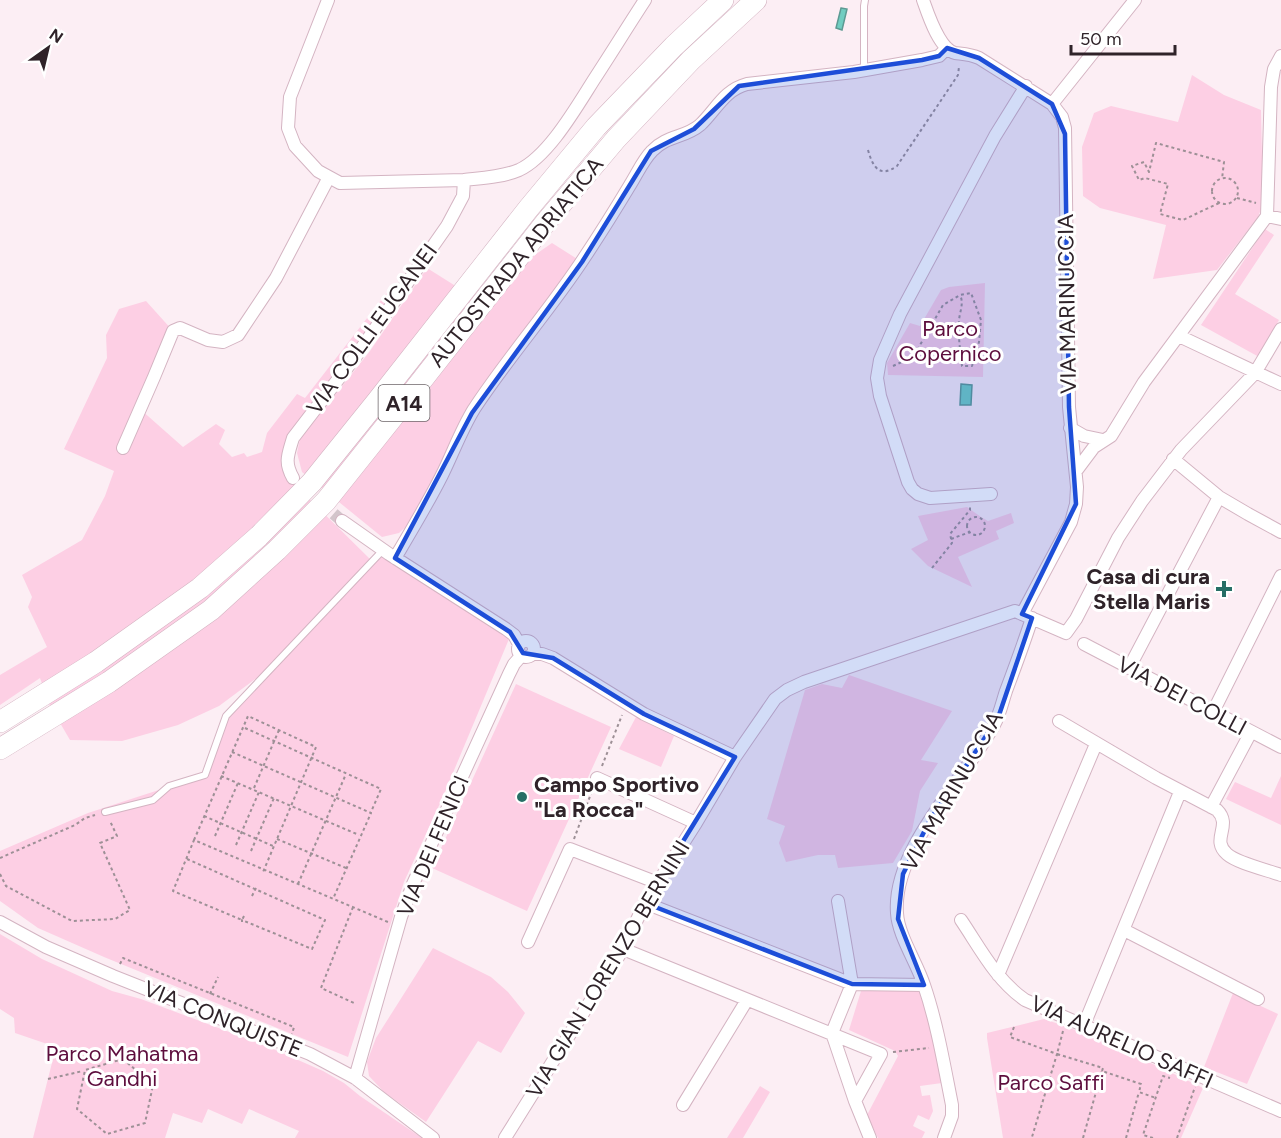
<svg xmlns="http://www.w3.org/2000/svg" width="1281" height="1138" font-family="Figtree,sans-serif">
<style>
.green{fill:#fdcfe4}
.water{fill:#71cdc1;stroke:#5d9a93;stroke-width:1.5}
.lines{fill:none;stroke-linecap:round;stroke-linejoin:round}
.street-tunnel{stroke:#d3c5cb;stroke-width:12;stroke-dasharray:12 6;stroke-linecap:butt}
.lane-casing{stroke:#d4b4c2;stroke-width:8}
.street-casing{stroke:#d4b4c2;stroke-width:14}
.highway-casing{stroke:#d4b4c2;stroke-width:22}
.path{stroke:#9d9096;stroke-width:2;stroke-dasharray:3 3;stroke-linecap:butt}
.lane{stroke:#fff;stroke-width:6}
.street{stroke:#fff;stroke-width:12}
.highway{stroke:#fff;stroke-width:21}
.marked{fill:#1d4ed8;fill-opacity:0.2;stroke:#1d4ed8;stroke-width:4.5;stroke-linejoin:round}
.poi-dot{fill:#266f66;stroke:#fff;stroke-width:2}
.labels{text-anchor:middle;dominant-baseline:central;stroke-width:6;stroke-linejoin:round;paint-order:stroke}
.shield{fill:#fff;stroke:#6d6569;stroke-width:1.5}
.shield-label{font-size:21px;font-weight:bold;fill:#2f2329}
.street-label{font-size:22px;fill:#2f2329;stroke:#fff}
.park-label{font-size:22px;fill:#5d0d3d;stroke:#fff}
.poi-label{font-size:22px;font-weight:bold;fill:#2f2329;stroke:#fff;text-anchor:end}
</style>
<rect width="100%" height="100%" fill="#fceef4"/>
<path class="green" d="M1192 75 1224 95 1261 110 1263 204 1258 217 1217 270 1153 279 1166 225 1100 208 1083 196 1082 147 1094 113 1111 106 1178 122Z
M1265 229 1274 235 1235 294 1279 320 1259 357 1201 325Z
M552 243 582 262 498 376 423 511 399 533 382 537 302 472 297 453 300 439 370 351 427 268 454 285 476 296Z
M985 283 983 377 888 375 887 363 910 323 920 326 941 290 949 287Z
M392 286 397 296 287 443 290 480 372 561 379 554 509 639 442 799 404 882 348 1057 104 957 38 928 0 901V851L88 813 205 775 226 716 269 669 219 706 178 725 122 741 70 740 49 704 40 678 0 705V675L47 647 28 607 32 597 22 575 82 540 105 496 114 471 64 449 107 358 106 335 119 309 146 301 173 331 140 409 183 447 216 424 225 430 219 444 232 457 244 453 247 457 262 452 267 433 297 394 305 398Z
M967 507 981 517 988 521 1011 513 1014 523 996 531 999 539 958 557 972 587 928 566 911 549 928 540 918 516Z
M849 675 952 711 921 760 938 763 920 791 912 831 893 863 838 868 835 855H818L786 862 779 843 785 826 767 819 805 690 822 684 842 688Z
M516 684 611 727 527 911 432 868Z
M636 717 674 736 661 767 619 749Z
M1281 776V825L1226 799 1235 782 1271 798Z
M0 934 42 959 112 991 141 999 264 1045 323 1071 344 1083 360 1096 422 1138H295L299 1131 249 1109 242 1124 208 1109 202 1123 173 1113 165 1138H33L56 1047 15 1033 14 1018 0 1009Z
M433 948 491 977 508 992 525 1013 501 1053 478 1041 426 1122 384 1092 369 1076 367 1062 376 1038Z
M923 990 942 1083 920 1086 922 1096 930 1095 933 1111 929 1120 918 1115 913 1126 925 1132 922 1138H878L867 1115 898 1056 895 1051 849 1030 861 991Z
M1233 993 1278 1014 1247 1084 1204 1067Z
M1044 1019C1099 1037 1151 1063 1203 1088L1181 1138H1003L987 1038V1033Z
M760 1086 770 1092 743 1138H727Z"/>
<path class="water" d="M841 8 847 9 842 30 836 28Z
M961 384 972 385 971 405H960Z"/>
<g class="lines">
<path class="street-tunnel" d="M320 502 342 521"/>
<defs>
<path id="lane" d="M864 70V6L865 0
M105 812 153 800 169 786 205 775 226 716 383 550"/>
<path id="street" d="M923 0C928 14 939 49 955 53 963 54 970 54 979 58L1052 104 1062 117 1065 128 1069 407 1077 487 1076 504 1071 522 1022 614
M1052 104 1135 0
M464 180C482 178 503 177 519 170 549 156 577 106 595 78 612 52 628 26 645 0
M1267 216 1281 219
M1179 336 1281 384
M1070 428 1084 436 1103 440
M123 448 154 377 173 331 180 328 208 340 223 342 238 335 276 278 329 177
M1173 459 1219 497 1248 514 1281 532
M1076 471 1094 447 1111 436 1144 382 1267 216 1271 87 1274 69 1281 56
M293 478C284 462 288 455 293 438L356 356 447 226 463 196 464 180 340 183 318 171 295 146 288 128 290 97 328 0
M991 494 930 498 918 494 912 489 908 482 880 396 877 378 880 360 900 314 995 136 1026 86
M342 521 389 554 506 629 514 635 519 644
M395 558C411 531 428 503 442 475 453 453 461 430 474 409 508 357 550 310 584 258 600 234 615 210 630 185 637 174 643 160 652 151 667 135 685 138 700 125 716 110 724 90 747 84L854 72 922 60 939 56 947 48
M518 649a8 8 0 1 1 16 0a8 8 0 1 1-16 0Z
M1084 644 1281 747
M533 654H542L553 658 644 714 735 757
M1129 668 1219 497
M1213 712 1281 576
M1059 721 1156 778 1217 810C1233 826 1210 839 1227 854 1237 863 1267 870 1281 875
M597 778 696 823
M1211 807 1251 732
M838 901 852 984 832 1033 855 1101 870 1138
M645 903 852 984 924 985
M961 920C980 948 996 980 1025 1000L1281 1111
M0 922 46 947 113 976 310 1054 355 1078 433 1138
M1124 930 1258 999
M528 942 570 849 658 883
M623 949 881 1054 855 1101
M998 975 1096 744
M1084 1025 1180 792
M355 1078 401 917 413 884 509 674 514 664 521 656
M683 1105 747 1000
M505 1138 623 949 645 903 696 823 735 757 775 699 787 690 804 682 1015 611 1066 633 1076 619 1118 538 1142 501 1181 450 1255 373 1281 329
M944 1138 952 1116V1105C944 1065 937 1023 924 985 917 963 898 935 897 913 892 849 965 779 994 725 1000 714 1002 703 1006 691 1015 667 1024 643 1032 618"/>
<path id="highway" d="M0 722 96 662 200 588 259 536 312 482 378 400 528 209 596 127 674 46 723 0
M0 749 109 682 211 610 277 550 326 501 397 412 546 222 616 139 691 60 756 0"/>
</defs>
<use href="#lane" class="lane-casing"/>
<use href="#street" class="street-casing"/>
<use href="#highway" class="highway-casing"/>
<path class="path" d="M868 150C873 168 880 178 897 166L958 75 959 67
M1212 191a13 13 0 1 1 26 0a13 13 0 1 1-26 0Z
M1237 198 1256 203
M1219 203 1183 220 1160 214 1168 184 1145 178 1139 180 1132 166 1144 162 1149 172 1156 143 1224 162 1222 179
M893 366 906 360 916 352 943 305 960 295 971 293 981 320 979 342 972 366H962C960 350 958 335 959 320 960 311 964 303 960 295
M967 526a9 9 0 1 1 18 0a9 9 0 1 1-18 0Z
M951 539 970 532
M932 568 952 543 950 534 970 510V507
M245 728 381 789 371 812
M232 752 371 813 333 899
M602 766 622 715
M221 776 359 835
M254 788 279 730
M204 816 273 846
M215 836 238 783
M277 839 346 868
M574 839 592 791
M194 840 248 716 316 747 263 872
M236 845 259 792
M251 851 274 798
M0 858 75 825 85 818 95 815
M187 859 325 920 312 949 242 920V922
M0 874 6 886 72 921 115 919 130 910 100 843 117 836 110 821
M298 884 346 774
M252 896 257 886
M353 907 321 988 354 1003
M244 916 242 920 173 891 194 840 388 922
M120 964 123 958 294 1027 292 1034
M210 994 218 977
M1014 1027 1010 1037 1057 1054 1032 1137 1034 1138
M1063 1031 1057 1054 1103 1068 1102 1071
M893 1052 929 1048
M123 1059 153 1085 145 1123 107 1134 77 1109 85 1070Z
M48 1079 83 1071
M1083 1138 1102 1071 1141 1084 1139 1092 1156 1098
M1126 1138 1139 1092
M1153 1138 1143 1135 1163 1076 1170 1078
M1177 1138 1195 1087"/>
<use href="#lane" class="lane"/>
<use href="#street" class="street"/>
<use href="#highway" class="highway"/>
</g>
<path class="marked" d="M947 48 979 58 1052 104 1065 134 1069 407 1076 504 1022 614 1032 618 998 718 930 820 903 874 898 919 924 985 852 984 645 903 735 757 644 714 553 658 523 653 510 632 395 558 472 413 582 262 651 151 694 129 739 86 922 60 939 56Z"/>
<g class="poi-dot">
<path d="M1221 580h6v6h6v6h-6v6h-6v-6h-6v-6h6z"/>
<circle cx="522" cy="797" r="6"/>
</g>
<g class="labels">
<rect class="shield" x="378.5" y="385" width="51" height="36" rx="4.5"/>
<g class="shield-label">
<text x="404" y="403">A14</text>
</g>
<g class="street-label">
<text transform="translate(516 262) rotate(-51)">AUTOSTRADA ADRIATICA</text>
<text transform="translate(1067 304) rotate(-91)">VIA MARINUCCIA</text>
<text transform="translate(372 329) rotate(-54)">VIA COLLI EUGANEI</text>
<text transform="translate(1182 696) rotate(28)">VIA DEI COLLI</text>
<text transform="translate(952 791) rotate(-60)">VIA MARINUCCIA</text>
<text transform="translate(433 846) rotate(-67)">VIA DEI FENICI</text>
<text transform="translate(608 969) rotate(-59)">VIA GIAN LORENZO BERNINI</text>
<text transform="translate(223 1019) rotate(22)">VIA CONQUISTE</text>
<text transform="translate(1122 1042) rotate(24)">VIA AURELIO SAFFI</text>
</g>
<g class="park-label">
<text x="950" y="328">Parco<tspan x="950" dy="25">Copernico</tspan></text>
<text x="122" y="1053">Parco Mahatma<tspan x="122" dy="25">Gandhi</tspan></text>
<text x="1051" y="1082">Parco Saffi</text>
</g>
<g class="poi-label">
<text x="1210" y="576">Casa di cura<tspan x="1210" dy="25">Stella Maris</tspan></text>
<text x="534" y="784" text-anchor="start">Campo Sportivo<tspan x="534" dy="25">"La Rocca"</tspan></text>
</g>
</g>
<g transform="translate(48 48) rotate(34)" stroke="#ffffff" stroke-width="4.5" paint-order="stroke">
<path d="M0-4.5L10 22L0 15L-10 22Z" fill="#2f2329"/>
<text y="-9" font-size="16" font-weight="bold" text-anchor="middle" fill="#2f2329">N</text>
</g>
<path d="M1071 45v9h104v-9" fill="none" stroke="#2f2329" stroke-width="3"/>
<text x="1080" y="45" font-size="18" fill="#2f2329" stroke="#ffffff" stroke-width="4.5" paint-order="stroke">50 m</text>
</svg>
